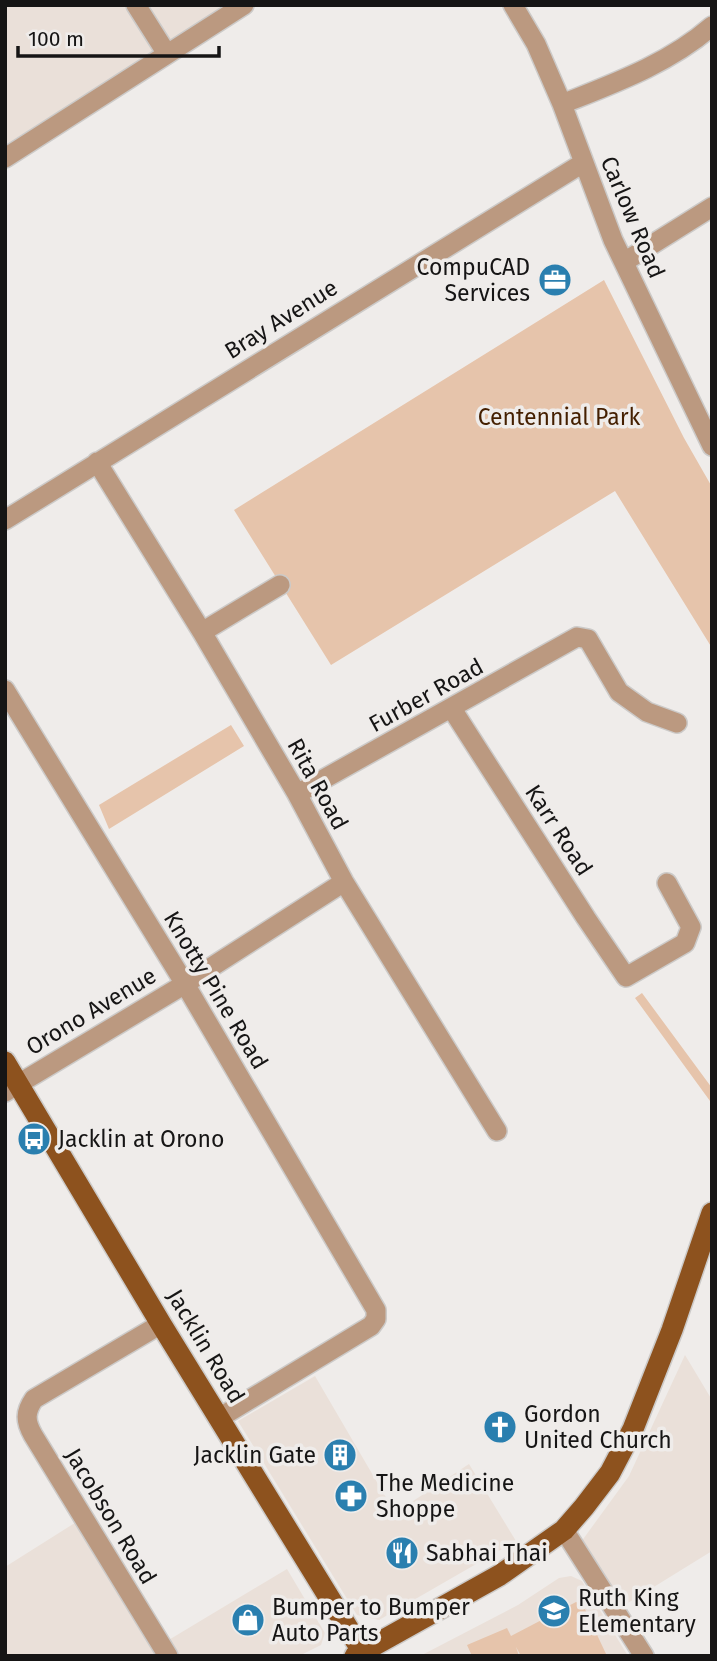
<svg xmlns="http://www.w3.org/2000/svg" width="717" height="1661" font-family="'Fira Sans',sans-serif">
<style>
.built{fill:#eae0d9}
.green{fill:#e6c4ab}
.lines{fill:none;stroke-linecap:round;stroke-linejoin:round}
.minor-casing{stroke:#cccac8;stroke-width:22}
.major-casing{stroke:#cccac8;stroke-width:24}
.minor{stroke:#bb9980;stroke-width:19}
.major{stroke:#8d521e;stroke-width:21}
.labels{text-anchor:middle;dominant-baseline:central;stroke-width:7;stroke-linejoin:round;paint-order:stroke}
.street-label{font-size:23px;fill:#161515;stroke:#efecea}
.poi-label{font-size:23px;fill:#161515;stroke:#efecea;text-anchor:start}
.park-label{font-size:23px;fill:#441f00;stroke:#efecea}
</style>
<rect width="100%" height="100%" fill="#efecea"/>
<path class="built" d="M5 5H229L5 145Z
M685 1355 712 1400V1551L623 1606 581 1542 629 1476Z
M315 1376 395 1513 469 1464 516 1541 379 1620 357 1615 238 1421Z
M89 1514 167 1641 287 1569 325 1633 321 1645 299 1656H5V1567Z
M571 1576 582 1581 628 1656H420L518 1605 559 1578Z"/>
<path class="green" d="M604 280 684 438 712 487V648L615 491 331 665 234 510Z
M231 725 244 746 109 829 99 805Z
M642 993 712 1088 710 1101 635 998Z
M576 1602 583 1605 607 1656H521L516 1647 519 1656H472L467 1645 507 1628 511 1636Z"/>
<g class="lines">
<defs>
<path id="minor" d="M136 5 167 54
M513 5 536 44 562 104 613 240 712 446
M562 104C615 83 668 64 712 26
M5 158 244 5
M624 262 712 207
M97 462 202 632 297 794 344 882 497 1131
M5 520 583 163
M202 632 280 585
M5 690 185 984 376 1310V1319L371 1326 219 1418
M452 709 586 918 626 977 685 943 691 927 667 883
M297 794 577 637 588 639 619 692 647 712 677 723
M5 1092 185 984 344 882
M161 1324 34 1399C25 1412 25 1421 33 1435L168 1656
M564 1530 644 1656"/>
<path id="major" d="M5 1062 161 1324 362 1651
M355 1656 500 1575 564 1530 584 1507 610 1473 633 1429 672 1330 712 1213"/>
</defs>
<use href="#minor" class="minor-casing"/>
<use href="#major" class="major-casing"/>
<use href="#minor" class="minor"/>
<use href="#major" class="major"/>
</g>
<defs>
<symbol id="office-disc" viewBox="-11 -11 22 22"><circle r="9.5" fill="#2a7faf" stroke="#efecea"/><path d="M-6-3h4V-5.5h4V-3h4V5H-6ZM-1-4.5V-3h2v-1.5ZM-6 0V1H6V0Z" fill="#fff"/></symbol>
<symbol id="bus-disc" viewBox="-11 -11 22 22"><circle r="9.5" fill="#2a7faf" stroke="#efecea"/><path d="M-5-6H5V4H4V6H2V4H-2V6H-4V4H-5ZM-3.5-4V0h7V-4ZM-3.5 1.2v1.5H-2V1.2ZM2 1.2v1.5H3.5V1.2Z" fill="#fff"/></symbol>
<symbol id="church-disc" viewBox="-11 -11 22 22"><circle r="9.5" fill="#2a7faf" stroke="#efecea"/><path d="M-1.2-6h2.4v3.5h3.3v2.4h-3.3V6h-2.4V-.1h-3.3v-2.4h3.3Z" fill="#fff"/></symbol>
<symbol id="building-disc" viewBox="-11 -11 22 22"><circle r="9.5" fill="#2a7faf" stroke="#efecea"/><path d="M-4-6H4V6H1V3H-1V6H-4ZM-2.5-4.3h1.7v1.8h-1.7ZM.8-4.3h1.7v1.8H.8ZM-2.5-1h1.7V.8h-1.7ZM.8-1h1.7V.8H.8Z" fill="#fff"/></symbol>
<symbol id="pharmacy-disc" viewBox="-11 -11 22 22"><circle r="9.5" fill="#2a7faf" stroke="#efecea"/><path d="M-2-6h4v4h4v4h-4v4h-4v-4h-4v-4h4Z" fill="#fff"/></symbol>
<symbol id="restaurant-disc" viewBox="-11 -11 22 22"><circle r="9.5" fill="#2a7faf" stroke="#efecea"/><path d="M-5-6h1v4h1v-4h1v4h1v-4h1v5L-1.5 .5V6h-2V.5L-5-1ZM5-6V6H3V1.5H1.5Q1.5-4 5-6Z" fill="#fff"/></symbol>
<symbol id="school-disc" viewBox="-11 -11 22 22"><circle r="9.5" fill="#2a7faf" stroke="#efecea"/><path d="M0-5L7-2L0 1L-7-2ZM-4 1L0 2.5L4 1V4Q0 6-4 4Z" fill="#fff"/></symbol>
<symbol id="shop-disc" viewBox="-11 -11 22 22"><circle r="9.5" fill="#2a7faf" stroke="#efecea"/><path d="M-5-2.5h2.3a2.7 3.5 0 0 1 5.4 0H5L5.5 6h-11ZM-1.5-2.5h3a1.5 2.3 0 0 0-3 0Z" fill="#fff"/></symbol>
</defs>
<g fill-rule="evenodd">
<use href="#office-disc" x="536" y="261" width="38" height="38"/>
<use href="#bus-disc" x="15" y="1120" width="38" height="38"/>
<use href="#church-disc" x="481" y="1408" width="38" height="38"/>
<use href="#building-disc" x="321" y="1436" width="38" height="38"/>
<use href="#pharmacy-disc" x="332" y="1477" width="38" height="38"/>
<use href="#restaurant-disc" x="383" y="1534" width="38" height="38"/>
<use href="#school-disc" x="535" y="1592" width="38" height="38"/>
<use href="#shop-disc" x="229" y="1601" width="38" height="38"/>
</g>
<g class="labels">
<g class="street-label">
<text transform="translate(633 217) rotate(67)">Carlow Road</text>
<text transform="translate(281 319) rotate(-32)">Bray Avenue</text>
<text transform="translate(426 695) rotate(-29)">Furber Road</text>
<text transform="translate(318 784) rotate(61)">Rita Road</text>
<text transform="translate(559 830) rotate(57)">Karr Road</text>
<text transform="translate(216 990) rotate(59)">Knotty Pine Road</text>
<text transform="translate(91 1011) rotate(-31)">Orono Avenue</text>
<text transform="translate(206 1346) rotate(59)">Jacklin Road</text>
<text transform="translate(111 1516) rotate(59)">Jacobson Road</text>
</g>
<g class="poi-label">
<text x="530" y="267" text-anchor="end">CompuCAD<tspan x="530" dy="26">Services</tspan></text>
<text x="58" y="1139">Jacklin at Orono</text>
<text x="524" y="1414">Gordon<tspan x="524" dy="26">United Church</tspan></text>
<text x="316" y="1455" text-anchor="end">Jacklin Gate</text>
<text x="376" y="1483">The Medicine<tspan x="376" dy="26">Shoppe</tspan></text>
<text x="426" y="1553">Sabhai Thai</text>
<text x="578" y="1598">Ruth King<tspan x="578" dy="26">Elementary</tspan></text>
<text x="272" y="1607">Bumper to Bumper<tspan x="272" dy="26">Auto Parts</tspan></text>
</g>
<g class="park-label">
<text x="559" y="417">Centennial Park</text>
</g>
</g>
<rect width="717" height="1661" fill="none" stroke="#161515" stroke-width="14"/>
<path d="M18 46v10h201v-10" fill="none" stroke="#161515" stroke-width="3.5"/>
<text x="28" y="46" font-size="21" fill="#161515" stroke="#efecea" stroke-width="5" paint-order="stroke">100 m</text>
</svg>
